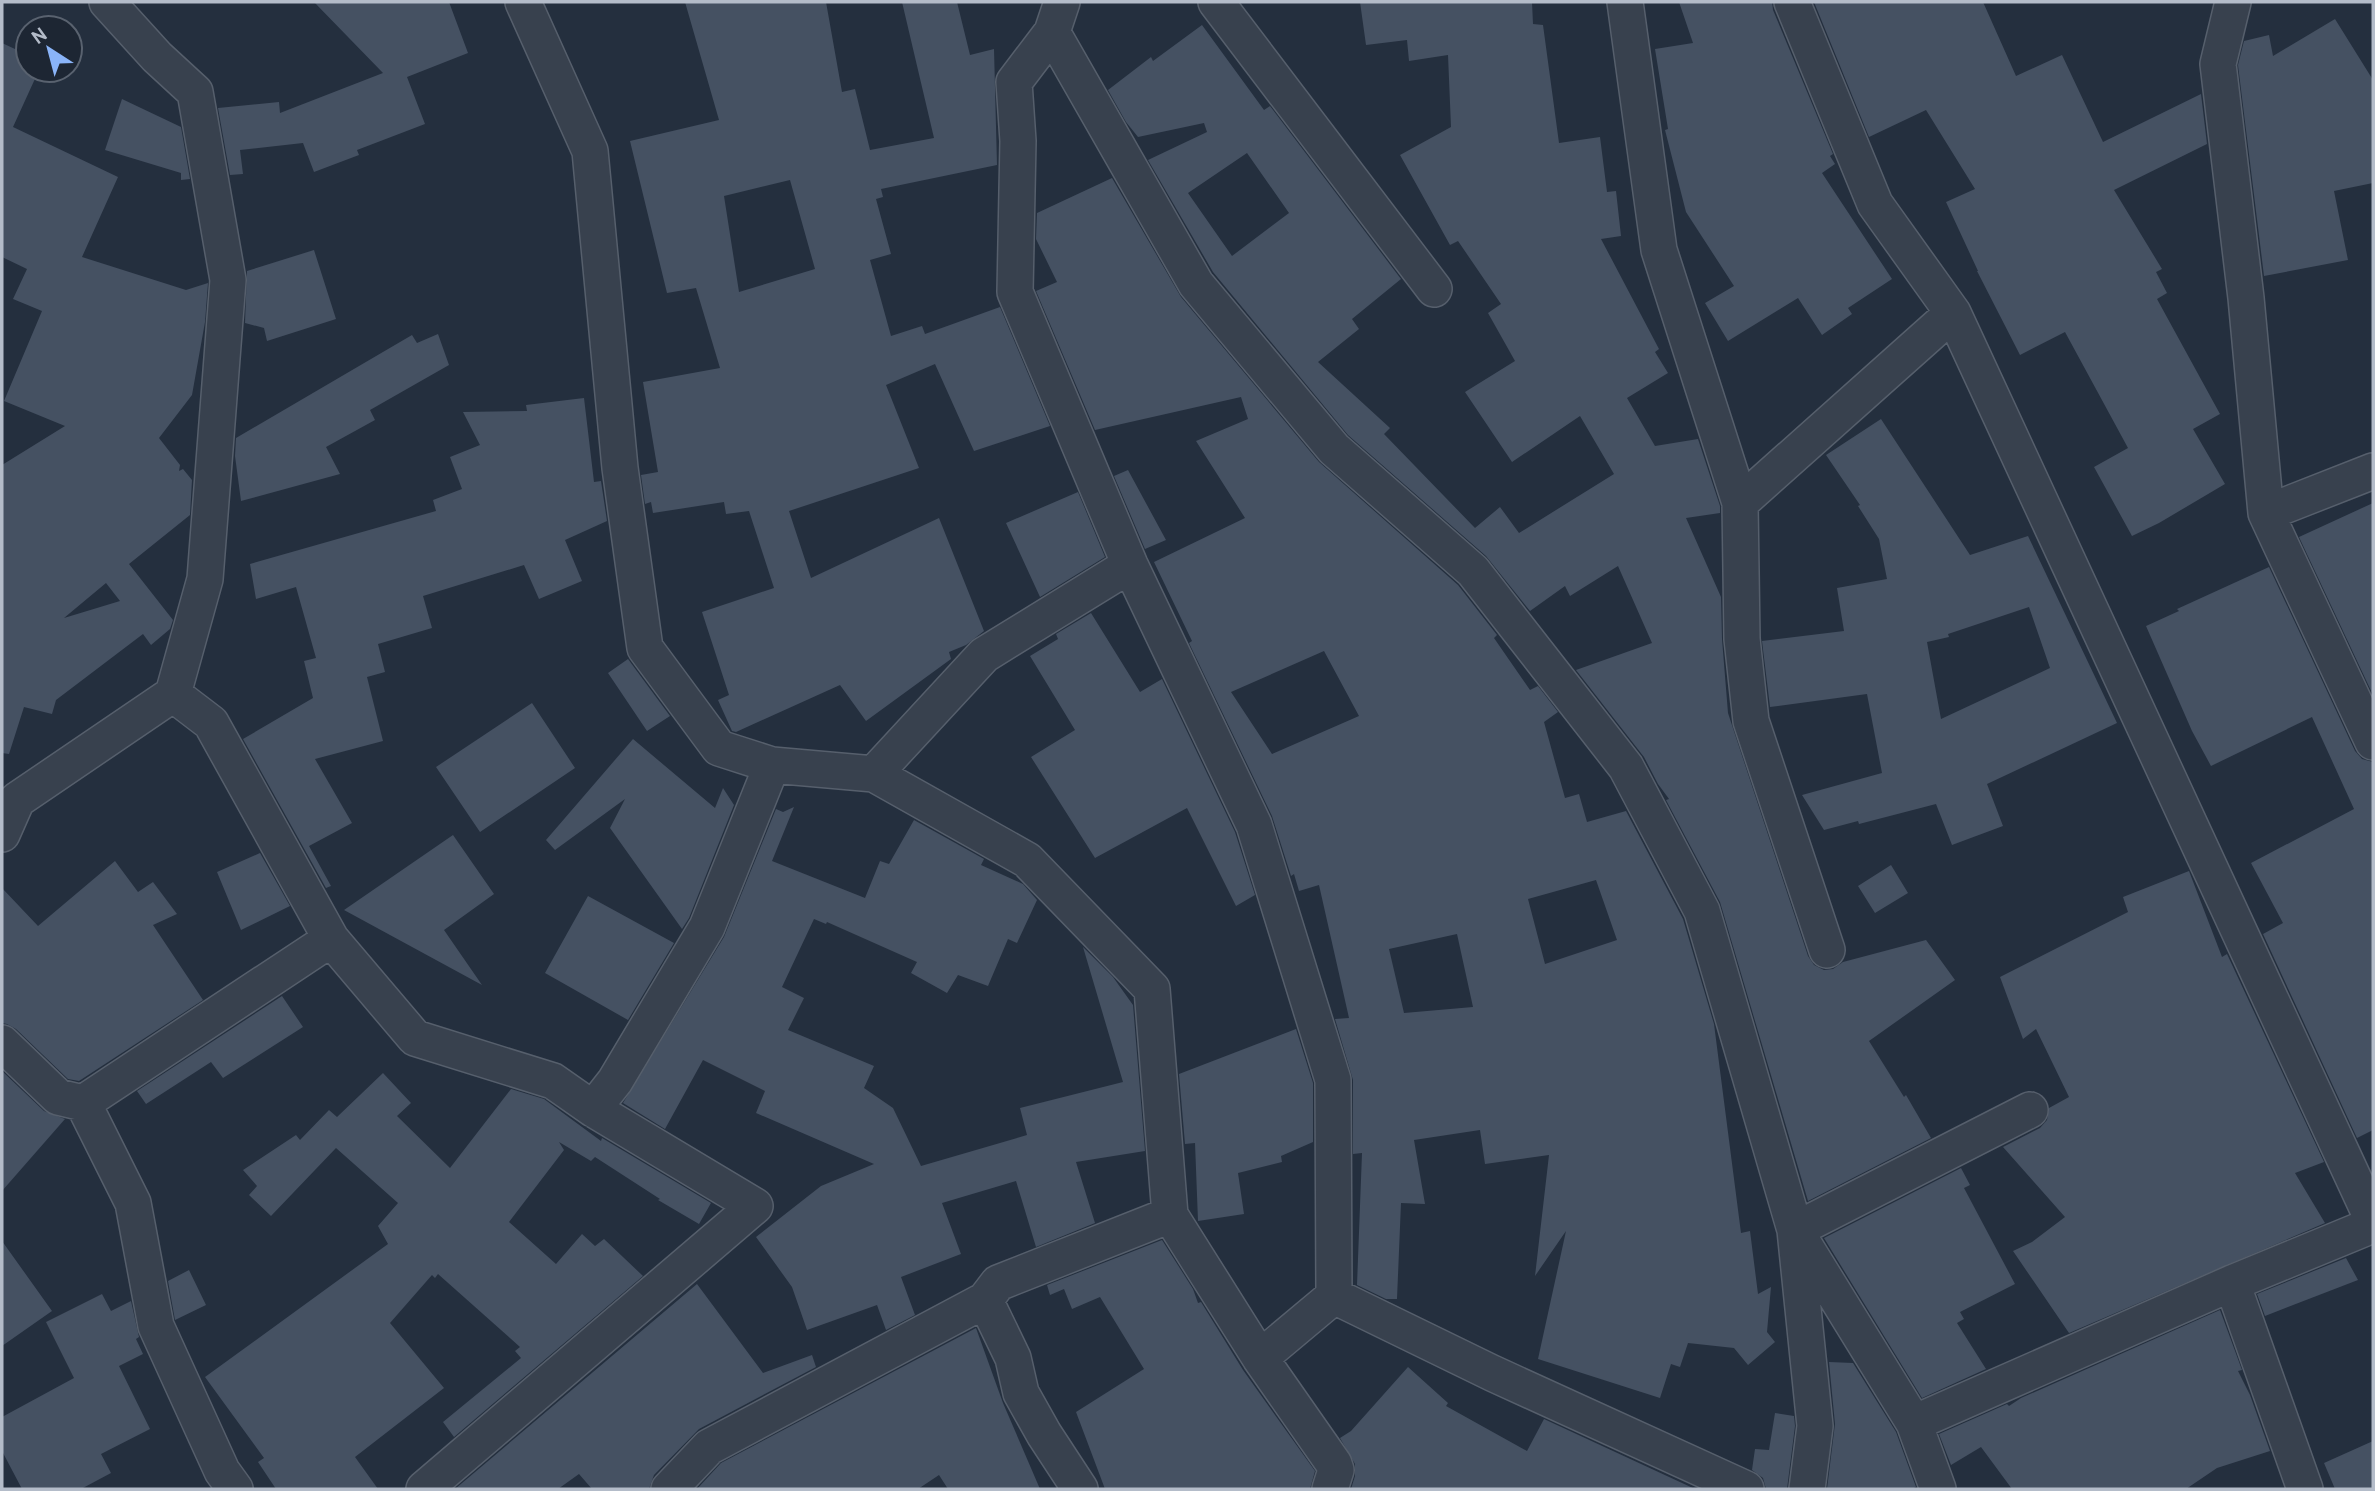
<svg xmlns="http://www.w3.org/2000/svg" width="2375" height="1491" font-family="Overpass,sans-serif">
<style>
.building{fill:#455162;fill-rule:evenodd}
.lines{fill:none;stroke-linecap:round;stroke-linejoin:round}
.minor-casing{stroke:#565f6c;stroke-width:38}
.minor{stroke:#38414e;stroke-width:35}
</style>
<rect width="100%" height="100%" fill="#242f3e"/>
<path class="building" d="M314 2H449L468 53 407 77 425 124 357 150 359 155 314 172 303 143 240 150 243 174 230 175 218 108 279 102 280 113 383 73Z
M685 2H826L842 92 855 89 870 150 934 138 902 2H957L970 55 994 49 997 165 881 189 883 197 876 199 891 254 870 260 891 336 922 326 925 334 1000 307 1050 426 974 451 935 364 886 385 919 468 789 511 811 578 939 518 984 631 966 645 949 652 951 659 866 721 840 685 736 732 732 731 718 700 729 695 702 612 774 588 749 511 726 514 724 502 653 513 651 502 645 504 641 475 658 472 643 382 720 368 696 288 667 293 630 141 719 120ZM790 180 815 269 739 292 724 196Z
M1360 2H1532L1533 24 1543 25 1559 143 1600 137 1607 192 1616 191 1621 236 1601 239 1659 349 1655 352 1668 373 1627 398 1655 446 1698 439 1720 506V513L1686 518 1721 597 1722 639 1728 713 1808 956 1814 965 1824 970 1833 969 1843 962 1926 940 1955 980 1869 1041 1904 1097 1906 1095 1931 1138 1808 1201 1720 902 1666 800 1669 799 1658 784 1644 757 1576 670 1652 643 1618 566 1570 596 1565 586 1530 611 1486 556 1348 435 1213 272 1148 160 1207 132 1204 123 1138 137 1126 122 1108 90 1151 57 1153 61 1202 25 1264 110 1270 106 1401 279 1352 319 1359 329 1318 362 1390 428 1384 434 1475 528 1500 507 1519 533 1614 474 1580 416 1512 462 1465 392 1515 361 1488 313 1501 304 1458 241 1450 245 1400 155 1451 127 1448 55 1409 61 1407 40 1366 45ZM1247 153 1289 213 1232 256 1188 193Z
M1679 2H1772L1773 10 1833 154 1830 156 1835 164 1822 173 1892 279 1848 308 1852 314 1822 335 1798 298 1728 341 1705 303 1734 286 1686 212 1665 130 1668 129 1655 49 1693 43Z
M1814 2H1983L2016 76 2062 55 2103 142 2201 94 2207 144 2114 190 2162 269 2156 272 2167 293 2157 299 2220 414 2193 429 2225 484 2159 523 2132 536 2094 467 2128 448 2065 332 2020 355 1977 271H1978L1946 202 1975 189 1926 110 1869 137Z
M2335 19 2373 80V183L2334 191 2348 260 2264 276 2238 65 2244 41 2269 35 2273 56Z
M2 43 28 55V70H39L13 127 118 177 82 257 186 290 208 283 205 322 192 395 159 438 180 465 179 471 183 469 192 480 190 515 129 564 173 620 170 629 151 645 143 634 56 700 52 714 24 707 9 754 2 753V465L65 426 4 401 42 311 13 299 27 269 2 257ZM106 583 120 601 64 618Z
M122 99 181 127 190 179 181 180V173L105 150Z
M1112 178 1181 297 1319 462 1458 585 1497 635 1494 638 1530 690 1538 686 1558 712 1544 722 1565 798 1579 794 1587 822 1626 811 1683 919 1714 1024 1741 1233 1750 1231 1758 1294 1771 1287 1767 1332 1775 1342 1748 1365 1734 1348 1688 1343 1680 1367 1671 1364 1660 1398 1538 1359 1566 1231 1535 1276 1549 1155 1485 1164 1480 1130 1414 1140 1425 1204 1401 1203 1397 1299H1386L1357 1285 1362 1153 1353 1154V1080L1335 1019 1349 1018 1319 885 1299 891 1294 874 1291 876 1272 816 1189 643 1192 641 1154 562 1245 518 1196 441 1248 419 1241 397 1095 430 1036 291 1057 282 1036 239 1037 213ZM1324 651 1359 716 1272 754 1231 692ZM1596 880 1617 940 1545 964 1528 899ZM1457 934 1473 1007 1404 1013 1389 949Z
M314 250 336 319 267 341 264 328 245 323 247 271Z
M438 334 449 365 370 410 375 420 326 447 340 474 241 501 235 456 236 438 412 335 417 343Z
M584 398 594 482 601 481 607 521 565 540 582 581 539 599 524 565 423 596 432 628 378 644 385 672 367 677 383 741 315 759 352 823 309 846 331 886 326 888 243 739 313 698 304 661 316 658 296 587 256 599 250 564 436 511 433 500 462 489 450 457 480 445 463 412 527 411 526 405Z
M1881 419 1970 555 2028 536 2117 723 1987 784 2003 826 1952 845 1936 804 1859 824 1858 821 1824 830 1802 795 1882 773 1867 694 1770 707 1762 641 1844 631 1837 588 1887 579 1879 539 1858 506 1860 505 1826 455ZM2029 607 2050 668 1941 719 1927 642 1949 637 1948 634Z
M1128 470 1166 540 1145 549 1114 476Z
M1078 492 1105 557 1040 597 1006 523Z
M2373 503V695L2299 537Z
M2269 567 2355 751 2362 759 2373 762V1130L2357 1138 2263 934 2283 923 2251 863 2354 809 2312 717 2211 766 2192 731 2146 626 2179 611 2177 609Z
M1091 613 1140 692 1162 679 1235 832 1255 895 1236 906 1187 808 1095 858 1031 757 1075 730 1030 656 1058 639 1056 634Z
M628 659 670 716 647 731 608 673Z
M532 703 575 768 480 832 436 767Z
M633 739 715 808 723 788 734 805 689 918 682 929 610 828 625 799 555 850 546 840Z
M794 807 772 861 865 898 880 861 889 864 914 820 984 859 981 865 1023 884 1037 900 1017 943 1008 939 988 986 958 975 947 993 911 973 917 962 827 922 826 924 814 919 782 987 804 998 788 1030 874 1066 864 1088 893 1108 921 1166 1027 1135 1020 1108 1123 1082 1083 947 1113 977 1133 1005 1145 1151 1076 1162 1095 1223 1036 1247 1016 1181 942 1203 961 1254 901 1277 915 1315 886 1330 877 1305 807 1330 792 1287 756 1237 821 1186 874 1164 756 1113 765 1091 703 1060 665 1129 623 1103 724 937 776 809 783 812Z
M453 835 494 894 444 930 482 985 344 910Z
M260 853 290 906 241 930 217 872Z
M115 861 138 892 153 882 177 914 153 925 203 1000 79 1081 68 1079 16 1029 7 1024 2 1023V888L38 926Z
M1891 865 1908 893 1875 913 1858 886Z
M2189 871 2222 957 2227 954 2324 1162 2295 1173 2325 1223 2069 1333 2013 1251 2032 1242 2065 1217 2003 1147 2040 1128 2047 1120 2049 1108 2069 1097 2036 1029 2023 1039 2000 977 2128 912 2123 897Z
M588 896 674 943 628 1020 545 973Z
M282 996 303 1027 223 1078 211 1062 146 1104 137 1091Z
M1296 1029 1313 1083V1142L1281 1156 1282 1162 1238 1173 1244 1214 1198 1221 1195 1143 1185 1144 1179 1074Z
M2 1071 44 1111 65 1119 2 1191Z
M383 1073 411 1103 397 1116 450 1168 511 1089 544 1099 601 1141 602 1138 711 1203 699 1224 658 1200 660 1199 595 1157 591 1161 559 1142 564 1150 509 1222 556 1264 582 1234 595 1246 604 1239 643 1276 454 1437 443 1422 521 1358 515 1351 520 1347 438 1274 435 1278 432 1275 390 1323 444 1388 355 1457 378 1489H276L258 1462 264 1458 205 1377 388 1244 378 1226 398 1203 336 1148 271 1216 249 1195 257 1186 243 1170 296 1135 300 1140 329 1110 337 1117Z
M1961 1168 1970 1185 1964 1188 2015 1284 1960 1312 1964 1319 1957 1323 1986 1369 1922 1398 1824 1238Z
M1162 1240 1193 1289 1198 1303 1201 1302 1243 1370 1315 1471 1310 1489H1105L1076 1412 1144 1369 1100 1297 1072 1309 1064 1289 1050 1295 1047 1285Z
M2 1241 52 1311 2 1346Z
M2346 1258 2358 1280 2265 1316 2257 1294Z
M189 1270 206 1305 175 1320 168 1281Z
M697 1284 763 1373 812 1355 816 1367 699 1429 654 1475 649 1489H592L579 1474 558 1489H455Z
M102 1294 111 1311 131 1301 139 1337 136 1339 143 1354 119 1366 150 1429 101 1454 111 1473 81 1489H22L2 1451V1417L74 1378 46 1322Z
M2220 1310 2242 1370 2238 1371 2250 1395 2270 1451 2217 1468 2186 1489H2012L1981 1447 1951 1465 1939 1434 2007 1404 2009 1406 2021 1398Z
M976 1328 1003 1403 1040 1489H948L939 1475 918 1489H697L721 1463Z
M1829 1362 1853 1363 1896 1432 1916 1487 1912 1489H1827L1835 1424Z
M1408 1367 1448 1403 1446 1406 1527 1451 1544 1419 1695 1489H1351L1355 1476V1464L1340 1438 1351 1431Z
M1775 1413 1794 1416 1795 1426 1787 1489H1766L1763 1478 1752 1470 1755 1449 1769 1450Z
M2373 1441V1489H2335L2324 1463Z"/>
<g class="lines">
<defs>
<path id="minor" d="M523 2 590 151 620 468 645 648 719 748 772 765 874 774 1027 860 1152 989 1170 1215 1260 1358 1334 1296 1492 1373 1746 1489
M1062 2 1052 32 1196 284 1334 449 1473 571 1626 767 1702 911 1795 1230 1914 1423 1938 1489
M1216 2 1434 289
M1625 2 1659 250 1740 503 1742 639 1751 721 1827 950
M1792 2 1875 204 1953 313 2370 1214V1223L2363 1229 2232 1283 1914 1423
M2233 2 2218 64 2246 298 2266 513 2373 742
M1052 32 1014 82 1018 141 1015 292 1130 565 1254 825 1333 1080 1334 1296
M1740 503 1953 313
M2266 513 2373 471
M173 694 211 723 331 939 415 1038 553 1081 593 1109 755 1206 424 1489
M874 774 984 655 1130 565
M2 834 17 800 173 694 205 579 228 280 195 92 157 57 107 2
M2 1043 58 1097 83 1103 133 1203 156 1326 222 1471 235 1489
M83 1103 331 939
M593 1109 615 1081 707 927 772 765
M2232 1283 2305 1489
M985 1300 1013 1358 1021 1393 1044 1434 1080 1489
M1260 1358 1334 1464 1336 1470 1330 1489
M669 1489 709 1447 985 1300 998 1283 1170 1215
M1807 1489 1815 1426 1795 1230 2030 1110"/>
</defs>
<use href="#minor" class="minor-casing"/>
<use href="#minor" class="minor"/>
</g>
<rect width="2375" height="1491" fill="none" stroke="#b4bcc9" stroke-width="7"/>
<g transform="translate(49 49) rotate(324)"><circle r="33" fill="#1d2633" stroke="#59626f" stroke-width="2"/>
<path d="M0-5L12 26L0 18L-12 26Z" fill="#8ab4f8"/>
<text y="-10" font-size="19" font-weight="bold" text-anchor="middle" fill="#b4bcc9">N</text>
</g>
</svg>
